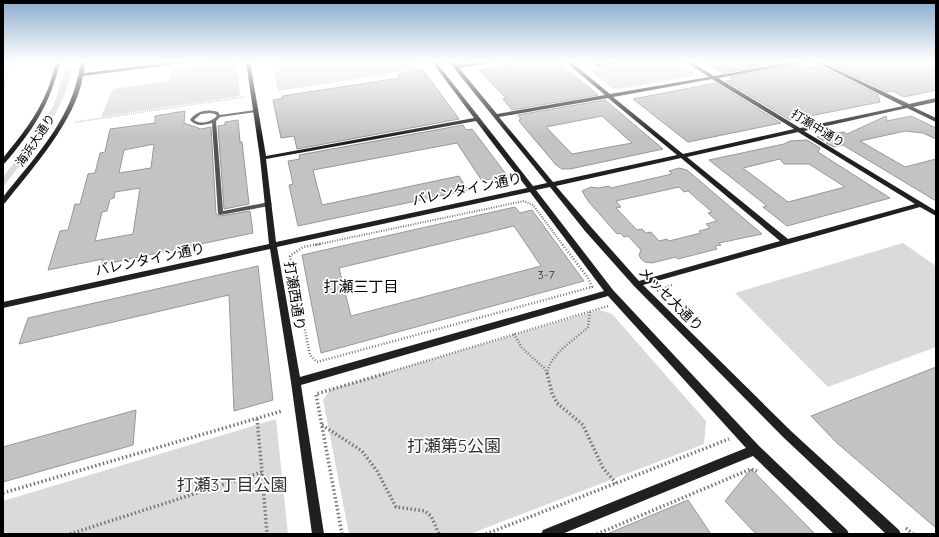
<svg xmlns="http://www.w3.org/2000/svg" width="939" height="537" font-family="Quicksand,'Noto Sans JP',sans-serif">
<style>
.green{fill:#dadada}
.building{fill:#c3c3c3;stroke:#979797;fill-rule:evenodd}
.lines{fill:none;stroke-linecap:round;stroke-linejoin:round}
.path-far3{stroke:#757575;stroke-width:1.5;stroke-dasharray:0.5 1.5;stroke-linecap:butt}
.path-far2{stroke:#757575;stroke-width:2;stroke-dasharray:1 1.5;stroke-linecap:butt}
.path-far1{stroke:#757575;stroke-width:2.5;stroke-dasharray:1 2;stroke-linecap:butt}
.path{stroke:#757575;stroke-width:3.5;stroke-dasharray:1.5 2.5;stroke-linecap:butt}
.lane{fill:#535353;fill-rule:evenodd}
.secondary{fill:#202020;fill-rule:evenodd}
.labels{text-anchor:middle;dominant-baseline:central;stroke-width:3.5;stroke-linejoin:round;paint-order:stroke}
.far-street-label{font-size:12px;fill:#000;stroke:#fff}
.number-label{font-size:12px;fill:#313131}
.street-label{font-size:14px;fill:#000;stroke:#fff}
.neighbourhood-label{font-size:15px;fill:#000;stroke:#fff}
.near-park-label{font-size:17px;fill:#313131;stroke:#fff}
</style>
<rect width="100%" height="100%" fill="#fff"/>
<path class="green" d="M67 62H73C66 112 33 148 3 187V177L28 145 54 105Z
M220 62H236L240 96 101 117 113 89 170 81 171 68Z
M288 62H415L421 69 278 91 272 64Z
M632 62H676L694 73 693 76 619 89 612 88 588 69Z
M903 243 936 266V347L828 387 735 293Z
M599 310 612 314 706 421 704 444 470 534H349L323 400 331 389Z
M276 419 288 534H3V501Z"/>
<path class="building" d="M527 62H557L598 95 512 110 503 99 506 98 479 70Z
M704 62H786L723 73Z
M803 62H806V67L818 65 878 95 880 102 790 120 726 81 734 80 730 77 800 64Z
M834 62 850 63 858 62H936V90L904 97 893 91 887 92 827 63Z
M423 70 459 119 297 149 294 136 281 138 273 100 283 98 282 96 400 78 398 74Z
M716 83 781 123 688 142 633 99Z
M605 100 663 149 570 169H562L556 165 519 121V120L521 119 518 115ZM602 116 632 143 572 154 546 127Z
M185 111 184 123 201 129 211 127 216 214 220 216 250 211 253 233 101 265 103 259 48 270 60 231 68 230 75 204H80L88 174 95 173 100 153 105 152 110 129 155 123V116ZM154 144 151 168 119 173 124 150ZM140 188 133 234 95 241 102 212 107 211 110 199 114 198 115 192Z
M886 116 887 121 911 116 936 128V139L923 133 905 131 860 141 905 167 936 159V201L843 145 834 147 826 143 833 140 827 136 824 141 817 137 844 132 847 134Z
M238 120 240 142H242L249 204 224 209 218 126 225 125V122Z
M463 125 466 130 472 129 509 178 492 182 490 179 482 181 457 143 313 170 322 205 459 176 468 190 298 226 289 185 293 184 288 161 300 159 299 155Z
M807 140 820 148 818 152 890 198 787 226 763 207 767 206 709 160 784 144 790 141ZM780 159 784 164H809L845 187 788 202 743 168Z
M679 168 687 170 762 234 719 243 721 245 715 246 717 249 678 259 676 257 652 263 645 262 641 259 639 255 641 250 628 236 624 237 620 233 617 234 588 201 582 191 591 187 598 188 609 186 611 188 672 174 669 171ZM679 187 684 192 688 191 712 212 708 213 717 221 706 224 710 228 699 231 701 233 669 241 667 239 659 241 651 232 646 233 642 229 637 230 616 208 621 207 616 201Z
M515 207 520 213 532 210 584 281 321 353 302 255ZM514 226 541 266 351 316 339 268Z
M258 266 273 400 234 411 229 295 19 344 28 318Z
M936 367V528L837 443 811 416Z
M136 410 133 445 3 482V447Z
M751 469 815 534H756L725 501Z
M688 500 711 534H607Z"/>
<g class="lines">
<path class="path-far3" d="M500 65 519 62
M3 91 10 62
M76 122 243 97"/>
<path class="path-far2" d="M315 245 524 201 533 205 563 245"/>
<path class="path-far1" d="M320 244 303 247 290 256 310 355 317 362 592 287 588 278 562 244
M657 291 672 285
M514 334 522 348 544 368 547 373
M383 374 608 306
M547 374C550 353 574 341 588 327L590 311"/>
<path class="path" d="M547 373 552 393 557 403 583 425 603 468 616 483
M257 419 262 472
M322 425 362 451 377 471 396 507 425 511 431 516 439 534
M3 493 282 411
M906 528 913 534
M70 534 262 472 267 534
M342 534 316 394 387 373
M486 534 729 439
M597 534 751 469 759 472"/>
<path class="lane" d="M590 62C594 62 596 64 600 64 607 63 614 61 621 62L619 63 597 66Z
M255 110H256V112L220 117 216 121 223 211 269 202 272 204 269 206 220 215 218 214 212 123C204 125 196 127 190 120 197 110 208 109 218 112L220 115ZM210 113 215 114 217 116C211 122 201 125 194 120L201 114Z"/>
<path class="secondary" d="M56 62H60C50 105 33 130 5 163L3 164V158C20 137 37 116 47 91 51 82 53 72 56 62Z
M81 62H85L84 73 176 62H187L185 63 83 76C76 120 32 169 5 203L3 204V197C30 163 67 124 77 80 79 74 79 68 81 62Z
M246 62H250L266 156 474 118 432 62H436L533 186 547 183 449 62H453L456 65 484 62H495L493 63 459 68 497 114 605 95 566 62H571L610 94 709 77 686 62H691L714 76 793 62H802L800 63 718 78 800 128 903 106 816 62H821L909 104 936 98V102L913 107 936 118V122L907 108 804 131 936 211V216L920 207 643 285 791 431 899 530 901 534H886L783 437 634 286 585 231 550 187 536 190 613 290 759 446 847 530 849 534H834L753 456 562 534H541L543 530 746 448 608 296 301 385 324 534H312L291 382 270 249 3 308V302L269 244 260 158ZM712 79 794 129 683 154 613 97ZM608 98 677 155 553 182 499 117ZM476 121 527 188 276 242 266 159ZM798 132 915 204 788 239 687 157ZM681 158 780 241 639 281 591 227 556 186ZM530 192 604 291 300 377 277 247Z"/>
</g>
<linearGradient id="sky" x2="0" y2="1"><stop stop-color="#8baccc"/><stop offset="0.45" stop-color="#fff"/><stop offset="1" stop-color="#fff" stop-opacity="0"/></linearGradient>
<rect width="939" height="137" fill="url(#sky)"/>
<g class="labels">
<g class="far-street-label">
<text transform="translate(818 128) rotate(32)">打瀬中通り</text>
<text transform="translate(35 140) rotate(-56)">海浜大通り</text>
</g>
<g class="number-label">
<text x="546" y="274">3-7</text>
</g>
<g class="street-label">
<text transform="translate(467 189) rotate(-12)">バレンタイン通り</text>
<text transform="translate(150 259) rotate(-12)">バレンタイン通り</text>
<text transform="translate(295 296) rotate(81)">打瀬西通り</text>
<text transform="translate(671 299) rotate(45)">メッセ大通り</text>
</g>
<g class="neighbourhood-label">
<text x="361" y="286">打瀬三丁目</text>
</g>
<g class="near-park-label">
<text x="454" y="445">打瀬第5公園</text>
<text x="232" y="484">打瀬3丁目公園</text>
</g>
</g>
<rect width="939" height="537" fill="none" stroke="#000000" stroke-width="8"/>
</svg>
